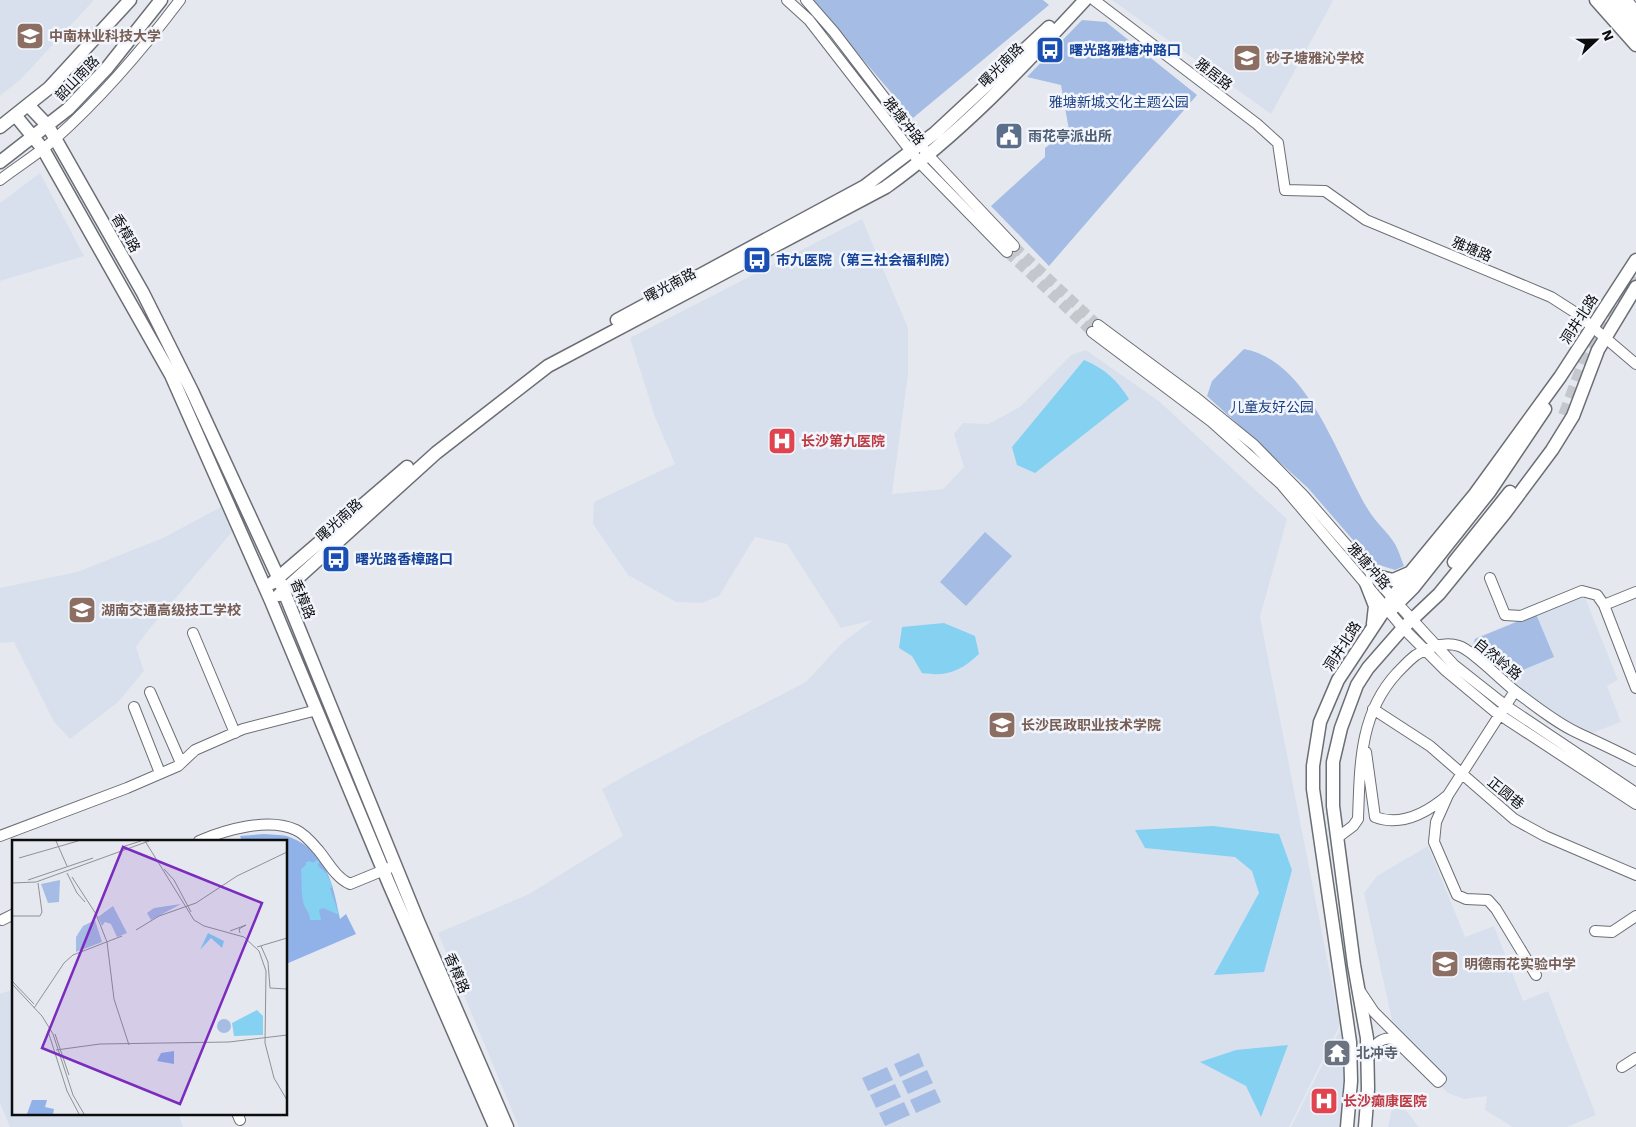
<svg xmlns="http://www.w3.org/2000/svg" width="1636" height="1127" font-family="'Work Sans','Noto Sans SC',sans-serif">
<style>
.built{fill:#d8e0ed}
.green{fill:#a5bce4}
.forest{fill:#91b1e9}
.water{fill:#84d1f1}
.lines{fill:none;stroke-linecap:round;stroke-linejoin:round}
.minor-tunnel{stroke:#c4c8cd;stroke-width:10;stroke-dasharray:10 5;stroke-linecap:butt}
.major-tunnel{stroke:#c4c8cd;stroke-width:12;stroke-dasharray:12 6;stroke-linecap:butt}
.minor-casing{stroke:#6b6e74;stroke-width:12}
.major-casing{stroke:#6b6e74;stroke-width:15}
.highway-casing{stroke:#6b6e74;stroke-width:16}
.minor{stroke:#fff;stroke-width:10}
.major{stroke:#fff;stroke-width:12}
.highway{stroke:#fff;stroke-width:14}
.labels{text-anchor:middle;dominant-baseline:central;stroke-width:5;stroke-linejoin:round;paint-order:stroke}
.education-label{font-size:14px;font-weight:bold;fill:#785e54;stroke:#f2f6fc;text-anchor:start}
.transit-label{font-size:14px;font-weight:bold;fill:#164399;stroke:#f2f6fc;text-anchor:start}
.street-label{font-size:14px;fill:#0c0d0f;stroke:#f2f6fc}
.park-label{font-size:14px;fill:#1d4082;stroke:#f2f6fc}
.service-label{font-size:14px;font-weight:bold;fill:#4e5e75;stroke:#f2f6fc;text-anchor:start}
.health-label{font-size:14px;font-weight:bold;fill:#be3a42;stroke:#f2f6fc;text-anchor:start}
.worship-label{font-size:14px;font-weight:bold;fill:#5b616d;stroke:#f2f6fc;text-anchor:start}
.inset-road{fill:none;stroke:#8e9195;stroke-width:1}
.view{fill:#7b2cbf;fill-opacity:0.15;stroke:#7b2cbf;stroke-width:2.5}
.inset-edge{fill:none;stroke:#0c0d0f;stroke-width:2.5}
</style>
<rect width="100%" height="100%" fill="#e5e9ef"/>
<path class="built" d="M0 0H94L21 79 0 96Z
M1112 0H1331L1333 1 1271 114Z
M40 173 84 256 0 281V203Z
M862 219 908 328V374L892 494 943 489 964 467 954 434 963 423 988 424 1020 407 1071 355 1086 350 1160 402 1287 519 1260 617 1340 1025 1289 1127H519L438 933 529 894 623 836 602 789 637 769 806 682 842 643 873 620 841 628 787 544 755 537 719 596 702 603 676 602 628 575 593 524 594 502 675 464 655 417 630 338Z
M221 507 232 532 146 633 136 647 144 671 118 702 70 739 54 722 14 642 0 643V588L77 572 163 538Z
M1584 595 1618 680 1607 686 1621 722 1587 735 1566 724 1506 679V676L1502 677 1472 645 1475 638Z
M1428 846 1465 937 1494 926 1523 1001 1548 991 1596 1115 1567 1127H1513L1485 1110 1487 1096 1464 1099 1448 1093 1397 1043 1364 893 1377 876Z
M14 989V1113H178L183 1127H10L0 1103V994Z
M1341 1028 1347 1075 1340 1127H1291Z
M1393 1104 1402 1106 1419 1127H1388Z"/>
<path class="green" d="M812 0H1043L1049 5 913 118Z
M1082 20 1106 22 1197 95 1049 266 991 206 1045 157V148L1069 130 1061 85 1027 77Z
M1244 349C1310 361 1338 461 1369 511 1376 523 1388 532 1395 544 1399 551 1401 559 1404 566L1395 570 1373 563 1308 488 1207 396 1212 381Z
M985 532 1012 556 966 606 940 582Z
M1536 614 1554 657 1523 670 1522 674 1503 676 1474 644 1475 639Z
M919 1053 924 1066 900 1077 894 1064Z
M887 1067 893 1080 868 1091 862 1078Z
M927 1070 933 1083 908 1094 902 1081Z
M895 1084 901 1097 876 1108 870 1095Z
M935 1089 941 1102 916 1113 910 1100Z
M904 1102 910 1115 885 1126 879 1113Z"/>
<path class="forest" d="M264 834C273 835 284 834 292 838 328 853 333 886 340 919L346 914 356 934 286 964V841H242L240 836Z"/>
<path class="water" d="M1084 360C1104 368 1118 381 1129 399L1035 473 1017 465 1012 447Z
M944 623 975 636 979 654C961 671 946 677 922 673L912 656 899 648 902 627Z
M1213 826 1279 834 1292 870 1264 972 1214 975 1259 893 1252 871 1235 857 1145 848 1135 830Z
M316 860 319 861 318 866 326 873 333 887 330 888 339 915 323 908 319 910 321 920H310C310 912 304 908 303 901 301 891 302 881 301 869L306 865V862L310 861 313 863Z
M1288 1045 1261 1117 1246 1086 1200 1062 1236 1050Z"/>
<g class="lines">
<path class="minor-tunnel" d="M1014 246 1098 325
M1007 252 1092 332"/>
<path class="major-tunnel" d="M1564 415 1583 364 1636 275"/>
<defs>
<path id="minor" d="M787 0 809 20 920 163 1007 252
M806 0 834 32 929 156 1014 246
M1094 0 1257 124 1278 143 1285 190 1325 191 1366 220 1551 297 1576 313 1636 364
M0 180C18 166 38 154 55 139 101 98 143 49 180 0
M1098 325 1195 397 1254 445 1304 496 1397 603 1454 665 1506 706 1636 793
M1092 332 1212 422 1281 484 1403 628 1446 671 1494 711 1636 804
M1490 578 1505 615 1521 616 1582 591 1597 595 1604 605 1636 688
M1604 605 1636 592
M193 633 235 733
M150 692 181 763
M134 707 160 773
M1373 709 1430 746 1514 819 1545 836 1636 875
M1366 752 1375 817C1401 827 1428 812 1448 795L1436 822 1434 842 1457 895 1466 899 1488 900 1496 909 1536 975
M1448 795 1515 691
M0 836 127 788 178 766 195 750 243 729 317 710
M1337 838 1353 826 1358 819C1360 766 1359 714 1397 673 1403 667 1409 660 1416 655 1429 647 1444 641 1459 646 1472 650 1502 681 1515 691 1534 705 1556 723 1578 733 1597 742 1617 751 1636 761
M199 841C225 830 268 817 296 830 305 834 313 844 319 851 328 862 336 878 350 884L389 868
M2 920 14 914
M1595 931 1612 932 1636 916
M1360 991 1374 1012 1441 1079 1438 1082 1394 1039C1380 1036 1373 1046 1368 1057
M1622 1067 1636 1058
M237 1113 240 1120"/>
<path id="major" d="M1596 0 1636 45
M28 105 48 126 143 293 192 391 278 577 418 921 507 1127
M15 115 43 149 171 375 271 601 389 884 495 1127
M0 127 49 88 130 0
M0 162 68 109 107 68 161 0
M617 320 865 186 935 133 1049 27
M1454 562 1510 492
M1372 575 1393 580 1409 573
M272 583 407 467
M1366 583 1375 606 1373 624
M279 595 436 453 548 366 886 187C960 134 1023 67 1085 0
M1392 609 1413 588 1490 491 1545 409
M1347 1127 1351 1081 1350 1042 1313 789V766L1320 722 1338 680 1405 579 1475 494 1560 377 1636 260
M1365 1127 1368 1089 1367 1038 1354 965 1333 806V762L1341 728 1357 685 1368 668 1403 628 1439 594 1505 513 1552 450 1573 416 1598 350 1636 287"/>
<path id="highway" d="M1608 0 1636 32
M1624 0 1636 14"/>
</defs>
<use href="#minor" class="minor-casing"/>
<use href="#major" class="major-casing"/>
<use href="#highway" class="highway-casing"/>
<use href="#minor" class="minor"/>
<use href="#major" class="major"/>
<use href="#highway" class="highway"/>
</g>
<defs>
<symbol id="university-square" viewBox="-11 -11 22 22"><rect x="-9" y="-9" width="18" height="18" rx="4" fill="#8d6e63" stroke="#f2f6fc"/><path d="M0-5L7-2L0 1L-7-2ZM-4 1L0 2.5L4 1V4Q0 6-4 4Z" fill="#fff"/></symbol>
<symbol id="bus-square" viewBox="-11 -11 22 22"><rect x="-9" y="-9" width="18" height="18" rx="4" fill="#1a4fb4" stroke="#f2f6fc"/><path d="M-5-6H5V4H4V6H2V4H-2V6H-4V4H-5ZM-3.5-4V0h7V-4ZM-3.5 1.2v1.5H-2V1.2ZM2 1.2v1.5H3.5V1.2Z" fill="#fff"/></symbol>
<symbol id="school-square" viewBox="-11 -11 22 22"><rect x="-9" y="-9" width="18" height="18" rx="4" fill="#8d6e63" stroke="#f2f6fc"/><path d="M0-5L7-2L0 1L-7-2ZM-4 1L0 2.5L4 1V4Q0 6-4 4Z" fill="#fff"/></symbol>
<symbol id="civic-square" viewBox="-11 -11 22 22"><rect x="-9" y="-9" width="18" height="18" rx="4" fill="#5c6f8a" stroke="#f2f6fc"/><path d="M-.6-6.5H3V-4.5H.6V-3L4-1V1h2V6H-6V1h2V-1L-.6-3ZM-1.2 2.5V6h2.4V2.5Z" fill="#fff"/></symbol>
<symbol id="hospital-square" viewBox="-11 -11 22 22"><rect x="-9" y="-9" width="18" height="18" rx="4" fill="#e0444e" stroke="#f2f6fc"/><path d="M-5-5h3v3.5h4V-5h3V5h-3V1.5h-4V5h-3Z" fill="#fff"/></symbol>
<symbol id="temple-square" viewBox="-11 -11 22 22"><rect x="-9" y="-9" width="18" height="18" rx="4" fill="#6b7280" stroke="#f2f6fc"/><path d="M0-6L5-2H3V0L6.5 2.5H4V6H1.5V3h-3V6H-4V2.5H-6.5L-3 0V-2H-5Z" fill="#fff"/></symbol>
</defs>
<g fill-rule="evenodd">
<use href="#university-square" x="14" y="20" width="32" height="32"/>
<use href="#bus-square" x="1034" y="34" width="32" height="32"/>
<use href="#school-square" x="1231" y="42" width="32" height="32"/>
<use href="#civic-square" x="993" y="120" width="32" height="32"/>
<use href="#bus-square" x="741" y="244" width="32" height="32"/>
<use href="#hospital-square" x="766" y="425" width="32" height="32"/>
<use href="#bus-square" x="320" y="543" width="32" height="32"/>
<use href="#school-square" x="66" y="594" width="32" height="32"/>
<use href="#university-square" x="986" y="709" width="32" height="32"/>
<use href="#school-square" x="1429" y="948" width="32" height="32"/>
<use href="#temple-square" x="1321" y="1037" width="32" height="32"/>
<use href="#hospital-square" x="1308" y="1085" width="32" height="32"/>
</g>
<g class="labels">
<g class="education-label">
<text x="49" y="36">中南林业科技大学</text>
<text x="1266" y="58">砂子塘雅沁学校</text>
<text x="101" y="610">湖南交通高级技工学校</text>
<text x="1021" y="725">长沙民政职业技术学院</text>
<text x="1464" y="964">明德雨花实验中学</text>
</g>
<g class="transit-label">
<text x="1069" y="50">曙光路雅塘冲路口</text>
<text x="776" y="260">市九医院（第三社会福利院）</text>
<text x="355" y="559">曙光路香樟路口</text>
</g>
<g class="street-label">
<text transform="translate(1001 65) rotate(-45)">曙光南路</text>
<text transform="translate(1214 74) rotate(37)">雅居路</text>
<text transform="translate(77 78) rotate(-46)">韶山南路</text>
<text transform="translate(904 121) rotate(52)">雅塘冲路</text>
<text transform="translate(126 233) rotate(60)">香樟路</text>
<text transform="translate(1472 249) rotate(23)">雅塘路</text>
<text transform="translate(670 285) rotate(-28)">曙光南路</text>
<text transform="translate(1579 319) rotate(-57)">洞井北路</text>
<text transform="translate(339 520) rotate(-42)">曙光南路</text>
<text transform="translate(1369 566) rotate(49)">雅塘冲路</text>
<text transform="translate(303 599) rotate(68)">香樟路</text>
<text transform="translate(1342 646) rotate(-57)">洞井北路</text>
<text transform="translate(1498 659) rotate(39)">自然岭路</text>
<text transform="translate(1506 793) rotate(39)">正圆巷</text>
<text transform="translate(457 973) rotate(67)">香樟路</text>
</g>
<g class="park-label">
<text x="1119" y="102">雅塘新城文化主题公园</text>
<text x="1272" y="407">儿童友好公园</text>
</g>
<g class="service-label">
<text x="1028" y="136">雨花亭派出所</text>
</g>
<g class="health-label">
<text x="801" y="441">长沙第九医院</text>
<text x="1343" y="1101">长沙癫康医院</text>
</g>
<g class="worship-label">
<text x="1356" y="1053">北冲寺</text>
</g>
</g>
<g transform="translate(12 840)">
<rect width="275" height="275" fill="#e5e9ef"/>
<path d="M48 40 47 62 36 63 29 44ZM169 64 139 80 135 73 142 68ZM101 66 115 93 105 97 99 84 93 82 90 86 86 77ZM83 80 90 102 64 112V97L71 86ZM205 186a7 7 0 1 1 14 0a7 7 0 1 1-14 0Z" fill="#a5bce4"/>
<path d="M162 211V224L145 221 149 213ZM20 260H35L33 267 42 269 41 274H15Z" fill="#91b1e9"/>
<path d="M196 93 212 101 210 108 199 98 188 110ZM245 170 251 176V195L222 196 220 183Z" fill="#84d1f1"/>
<path class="inset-road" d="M44 1 55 26M133 1 182 80 192 86 232 97 247 111 254 131 253 203 262 238 275 260M110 7 129 1M7 18 66 1M152 29 162 40 179 72M55 33 65 53 73 62M60 37 84 74 95 102 102 159 117 205M16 40 81 18M0 43 24 42 137 1M0 76H28L30 72 26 43M124 90 147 76 184 63 225 36 275 12M218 91 234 85 227 89 228 93M249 106 256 122 258 148 275 149M245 107 275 98M0 141 22 164M0 144 30 176 41 194 61 255 72 274M22 168 52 123 61 115 110 96M36 191 55 251 67 274M43 194 57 235M44 210 88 204 217 202 275 195"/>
<path class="view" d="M111 7 250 63 168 264 30 208Z"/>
<rect width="275" height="275" class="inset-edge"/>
</g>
<g transform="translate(1596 40) rotate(68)" stroke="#f2f6fc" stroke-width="4" paint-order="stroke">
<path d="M0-4L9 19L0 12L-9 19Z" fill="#0c0d0f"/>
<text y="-8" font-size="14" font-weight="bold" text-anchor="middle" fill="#0c0d0f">N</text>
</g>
</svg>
